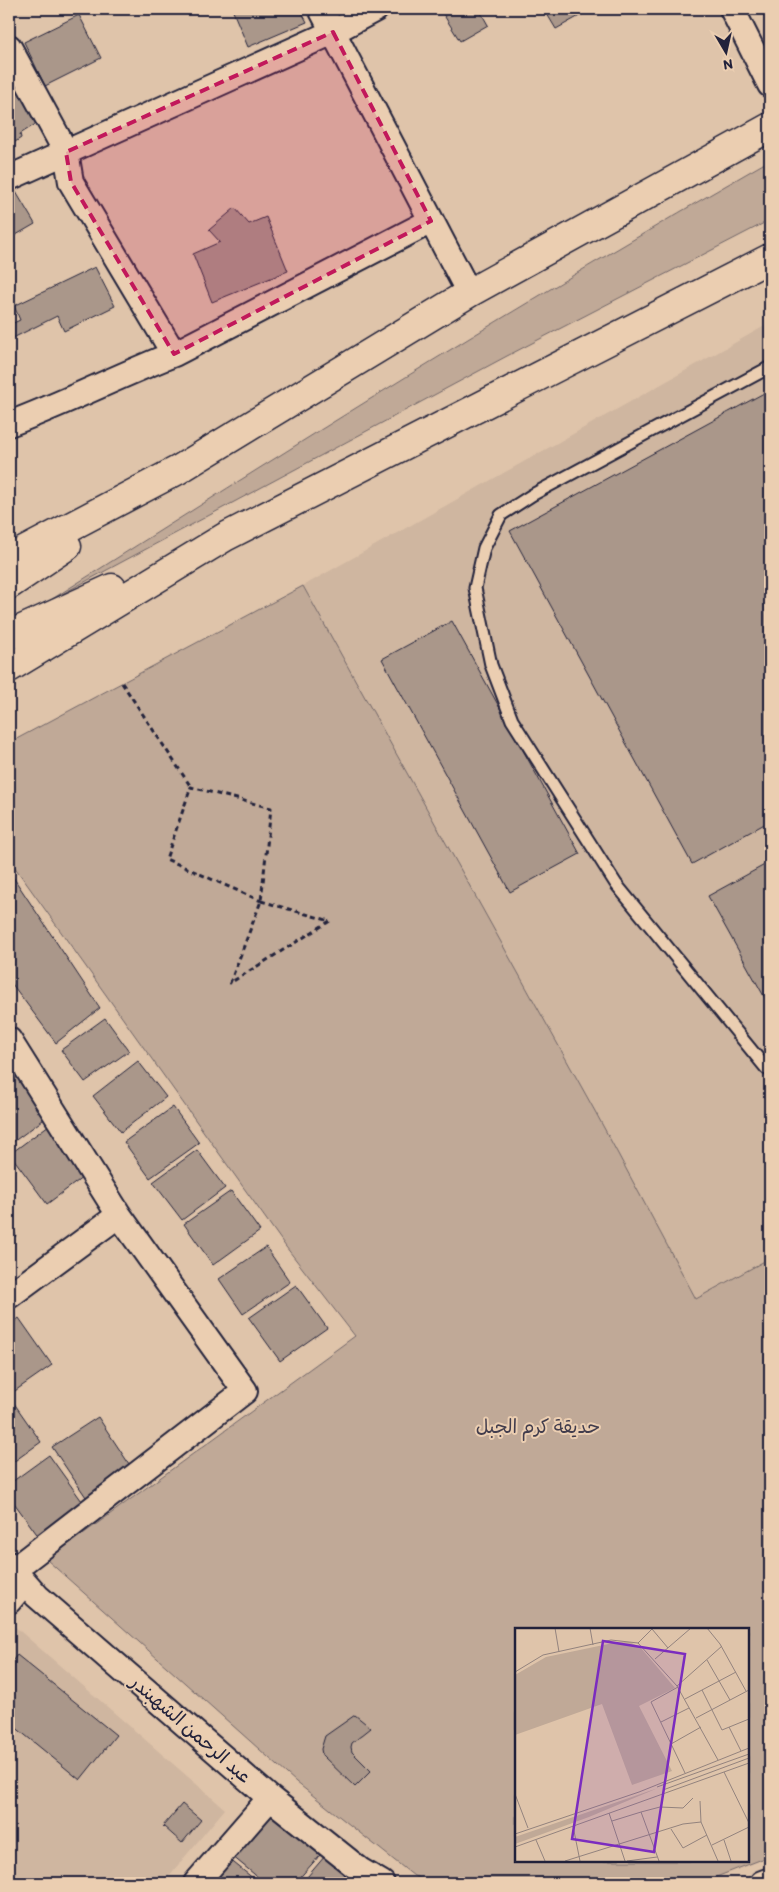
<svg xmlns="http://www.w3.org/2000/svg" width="779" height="1892" font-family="Itim,'Playpen Sans Arabic',sans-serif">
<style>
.built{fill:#cfb6a0}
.green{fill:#c0a997;stroke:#716669;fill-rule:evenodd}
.building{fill:#aa978a;stroke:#22223b}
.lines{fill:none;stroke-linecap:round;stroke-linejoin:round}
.service-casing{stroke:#22223b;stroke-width:15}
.minor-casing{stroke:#22223b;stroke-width:28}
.primary-casing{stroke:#22223b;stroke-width:31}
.path{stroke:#22223b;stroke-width:3;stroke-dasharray:5 4;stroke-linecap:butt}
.service{stroke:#ebceb1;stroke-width:11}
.minor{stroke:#ebceb1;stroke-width:24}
.primary{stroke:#ebceb1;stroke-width:28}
.marked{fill:#c2185b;fill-opacity:0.2;stroke:#c2185b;stroke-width:4;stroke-dasharray:10 6;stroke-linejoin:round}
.labels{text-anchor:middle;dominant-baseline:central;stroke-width:4;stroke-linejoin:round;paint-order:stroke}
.park-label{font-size:19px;fill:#423d4d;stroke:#ebceb1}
.street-label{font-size:19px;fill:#22223b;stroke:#ebceb1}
.inset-road{fill:none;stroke:#93837e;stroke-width:1}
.view{fill:#7b2cbf;fill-opacity:0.15;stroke:#7b2cbf;stroke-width:2.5}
.inset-edge{fill:none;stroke:#22223b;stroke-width:2.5}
</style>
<rect width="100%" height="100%" fill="#dfc4aa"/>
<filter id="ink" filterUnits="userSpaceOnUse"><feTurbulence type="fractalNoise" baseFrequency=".02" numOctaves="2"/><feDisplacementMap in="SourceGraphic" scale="10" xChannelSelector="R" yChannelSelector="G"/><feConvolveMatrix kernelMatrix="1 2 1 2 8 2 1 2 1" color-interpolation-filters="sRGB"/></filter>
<g filter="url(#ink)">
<path class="built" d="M770 323V1258L696 1299 596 1113 303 586Z
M13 1625 225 1809 163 1883H9V1631Z"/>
<path class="green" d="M770 160V220L507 356 49 601C287 450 525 300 770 160Z
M303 586 596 1113 696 1299 770 1258V1856L701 1883H435L414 1876 296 1782 47 1560 355 1336 286 1247 9 859V743ZM516 1630H748V1861H516Z"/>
<path class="building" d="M232 9H300L307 22 248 47Z
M440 9H479L488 25 460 41Z
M544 9H592L556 29Z
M79 15 101 58 45 86 24 42Z
M19 84 42 120 20 134 21 138 9 146V90Z
M16 192 35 224 9 239V196Z
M235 208 249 224 266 217 288 271 212 302 193 254 220 242 209 230Z
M95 267 115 306 64 331 57 316 9 340V325L20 320 14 306Z
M764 393 770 405V821L692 864 510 531Z
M452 621 580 854 510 892 382 659Z
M770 862V1007L708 896Z
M9 871 100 1008 56 1043 9 980Z
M105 1018 129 1051 85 1082 61 1050Z
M138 1061 166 1097 121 1132 93 1096Z
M13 1071 47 1117 9 1145V1074Z
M173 1107 199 1143 150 1178 124 1142Z
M53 1122 90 1172 47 1204 10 1154Z
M197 1150 225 1188 182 1220 153 1182Z
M231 1191 260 1231 213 1265 184 1224Z
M9 1218 16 1236 9 1238Z
M266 1247 290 1282 243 1314 219 1279Z
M296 1285 327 1328 280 1361 249 1318Z
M19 1318 52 1365 9 1395V1326Z
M11 1399 41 1442 9 1465V1400Z
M98 1417 133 1470 88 1500 52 1447Z
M49 1455 84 1504 39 1537 9 1496V1484Z
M17 1655 116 1735 80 1780 14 1726 9 1732V1665Z
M355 1715 371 1728 352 1743 351 1747 352 1752 371 1771 355 1787 322 1755 321 1749 325 1736Z
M182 1804 201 1820 182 1843 163 1826Z
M269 1812 320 1855 295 1883H265L232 1856Z
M325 1856 360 1883H302Z
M229 1859 259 1883H210Z"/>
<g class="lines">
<defs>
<path id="service" d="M770 367 532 495 501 515 484 548 475 588 491 665 512 720 616 884 766 1068 770 1071"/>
<path id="minor" d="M321 9 469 293
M732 9 770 85
M9 47 66 152 71 182 174 354 431 221
M9 178 333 32 376 9
M9 424C65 403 118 376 174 354
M9 1040 119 1215 245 1391 13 1570
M9 1296 119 1215
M9 1564 37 1596 270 1798 360 1870 382 1883
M9 1601 24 1583
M196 1883 270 1798
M762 1883 770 1880"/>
<path id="primary" d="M9 559 178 470 469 293 770 127
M9 585 67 546
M9 635 112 588
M9 668 225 537 770 258"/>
</defs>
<use href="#service" class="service-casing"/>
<use href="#minor" class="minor-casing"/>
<use href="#primary" class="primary-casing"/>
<path class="path" d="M122 683 191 787
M261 901 330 921 230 983 261 901 271 808 191 787 166 859 261 901"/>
<use href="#service" class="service"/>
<use href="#minor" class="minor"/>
<use href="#primary" class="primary"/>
</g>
</g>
<path class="marked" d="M333 32 431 221 174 354 71 182 66 152Z"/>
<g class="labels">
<g class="park-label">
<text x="538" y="1426">حديقة كرم الجبل</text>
</g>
<g class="street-label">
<text transform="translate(191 1729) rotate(41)">عبد الرحمن الشهبندر</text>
</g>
</g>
<g transform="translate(515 1628)">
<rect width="234" height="234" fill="#dfc4aa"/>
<path d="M103 14H115L126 20 160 60 124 78 157 143 117 157 87 76 0 107V47L31 29ZM143 160 74 189 0 216V209Z" fill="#c0a997"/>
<path class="inset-road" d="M40 0 44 24M75 0 78 17M192 0 205 16 231 63M137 1 153 20M123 15 137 1M140 31 176 0M192 32 215 72M0 44 28 27 96 12 123 15 162 58 203 132M162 58 207 18M163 59 136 74 170 145M187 62 207 102 234 91M170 71 221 44M181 90 234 62M146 94 174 80M214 99 226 123M156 116 186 99M209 144 234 195M142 159 234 126M148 162 234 130M0 166 13 200M185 173 186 194 203 233M126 184 145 179 168 180 178 170M94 185 110 233M97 193 126 184 144 233M58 198 65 233M156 201 168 220 192 207M0 206 124 164 234 120M21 212 30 233M209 212 216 233M197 217 234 199M0 219 234 135M50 233 168 196 186 194M112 233 142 229"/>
<path class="view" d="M88 13 170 26 139 224 57 211Z"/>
<rect width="234" height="234" class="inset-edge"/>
</g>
<rect width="779" height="1892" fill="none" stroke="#ebceb1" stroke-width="30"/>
<rect x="15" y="15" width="749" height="1862" fill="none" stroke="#22223b" stroke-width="2" filter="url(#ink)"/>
<g transform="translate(726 52) rotate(171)" stroke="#ebceb1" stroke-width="4" paint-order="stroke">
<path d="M0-4L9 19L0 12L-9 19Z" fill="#22223b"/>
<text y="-8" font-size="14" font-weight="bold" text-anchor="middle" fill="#22223b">N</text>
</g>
</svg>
